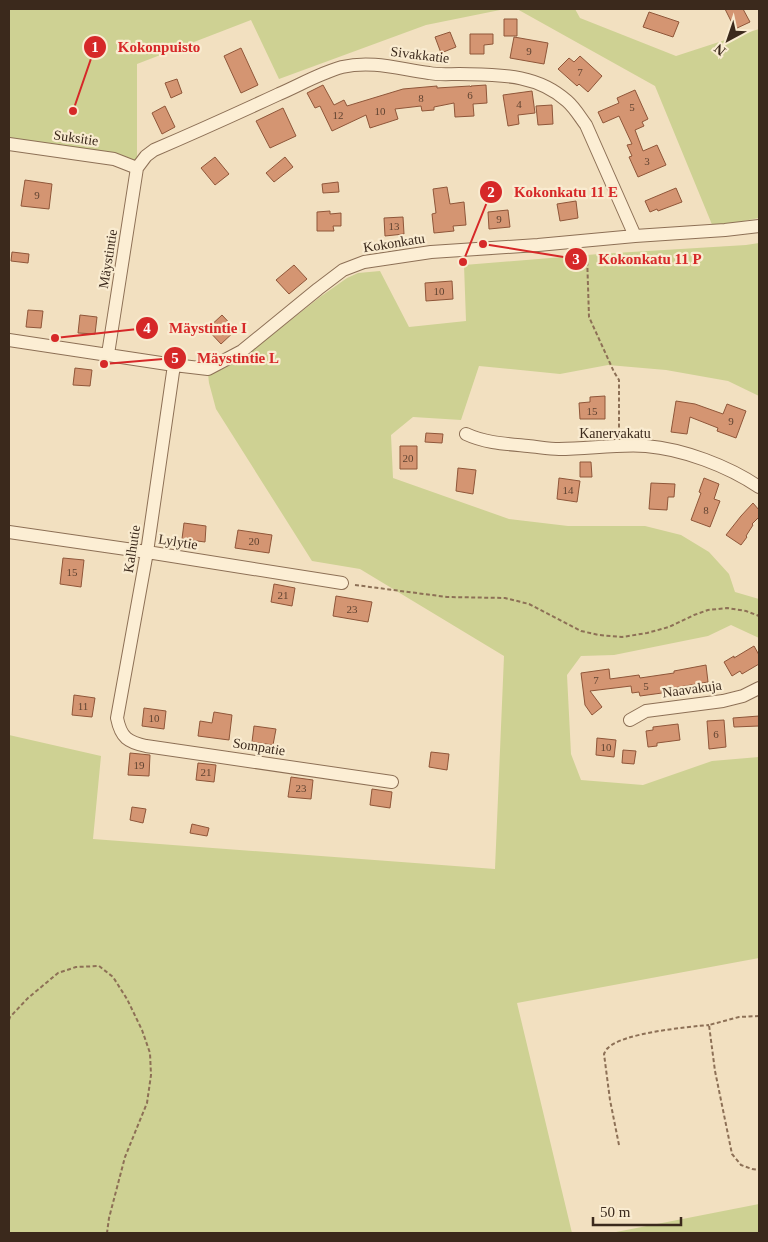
<svg xmlns="http://www.w3.org/2000/svg" width="768" height="1242" font-family="'Times New Roman',serif">
<style>
.green{fill:#ced193}
.building{fill:#d49572;stroke:#8f5639}
.lines{fill:none;stroke-linecap:round;stroke-linejoin:round}
.street-casing{stroke:#8d7056;stroke-width:14}
.path{stroke:#8d7056;stroke-width:2;stroke-dasharray:4 2.5;stroke-linecap:butt}
.street{stroke:#fceed4;stroke-width:12}
.labels{text-anchor:middle;dominant-baseline:central;stroke-width:4.5;stroke-linejoin:round;paint-order:stroke}
.number-label{font-size:11px;fill:#614432}
.street-label{font-size:14px;fill:#3b291c;stroke:#f9ebd0}
.leader{fill:none;stroke:#d62828;stroke-width:2}
.callout-dot{fill:#d62828;stroke:#f9ebd0;stroke-width:2}
.mark-label{font-size:15px;text-anchor:middle;font-weight:bold;fill:#fff}
.callout-label{font-size:15px;text-anchor:middle;font-weight:bold;fill:#d62828;stroke:#f9ebd0;stroke-width:4.5;stroke-linejoin:round;paint-order:stroke}
</style>
<rect width="100%" height="100%" fill="#f2e0c0"/>
<path class="green" d="M9 9H505L426 25 279 79 251 20 137 64V168L9 144Z
M517 9H575L580 18 676 56 759 29V218L713 227 655 86Z
M759 243V396L728 381 666 370 608 365 560 374 479 366 461 420 413 417 391 435 393 478 509 519 568 526H645L681 535 709 552 729 574 735 592 759 599V638L731 625 708 636 614 655 581 656 567 675 571 754 581 780 643 785 712 761 759 757V958L517 1003 572 1233H9V735L101 756 93 839 495 869 504 656 360 569 312 561 216 409 209 383 208 374 222 369 243 358 320 297 347 278 358 273 380 271 409 327 466 321 464 265 599 254 746 245Z
M759 1204V1233H611Z"/>
<path class="building" d="M725 9H743L750 22 735 29Z
M649 12 679 22 673 37 643 27Z
M504 19H517V36H504Z
M450 32 456 47 441 53 435 37Z
M470 34H493V44L484 45V54H470Z
M514 37 548 43 544 64 510 58Z
M241 48 258 85 241 93 224 56Z
M580 56 602 76 588 92 579 84 577 86 558 69 569 58 574 62Z
M177 79 182 93 171 98 165 83Z
M323 85 334 105 344 100 347 106 403 89 437 86V88L470 86 471 87V86L486 85 487 103 473 104 474 116 455 117 454 103 434 107V110L422 111 421 106 395 109 398 119 370 128 366 115 332 131 320 106 315 108 307 93Z
M635 90 648 119 642 122 644 126 635 130 643 151 657 145 666 165 638 177 629 157 632 156 627 145 632 144 619 116 603 123 598 112 619 103 617 98Z
M532 91 535 113 518 115 519 124 508 126 503 95Z
M552 105 553 124 538 125 536 106Z
M165 106 175 127 162 134 152 113Z
M283 108 296 136 270 148 256 121Z
M215 157 229 174 215 185 201 168Z
M285 157 293 167 274 182 266 173Z
M25 180 52 184 49 209 21 206Z
M338 182 339 192 323 193 322 184Z
M447 187 450 204 464 202 466 225 453 226 454 231 434 233 432 214 436 213 433 189Z
M676 188 682 202 658 211 657 209 650 212 645 201Z
M576 201 578 218 560 221 557 204Z
M508 210 510 227 489 229 488 212Z
M330 211V214L341 213V226H333L334 231H317V212Z
M403 217 404 234 385 236 384 218Z
M12 252 29 254 28 263 11 261Z
M294 265 307 279 289 294 276 280Z
M452 281 453 299 426 301 425 283Z
M28 310 43 311 41 328 26 327Z
M80 315 97 317 95 334 78 333Z
M222 315 236 330 221 344 207 329Z
M75 368 92 370 90 386 73 385Z
M605 396V419H580L579 403 590 402V397Z
M676 401 695 404 723 414 727 404 746 411 736 438 717 431 718 428 690 417 687 434 671 432Z
M426 433 443 434 442 443 425 442Z
M400 446H417V469H400Z
M580 462H591L592 477H580Z
M458 468 476 470 473 494 456 491Z
M559 478 580 481 577 502 557 499Z
M704 478 719 484 714 499 720 501 710 527 691 520 701 493 699 492Z
M651 483 675 484 674 497H668L667 510 649 509Z
M753 503 759 510V517L752 524 753 525 746 536 747 537 741 545 726 535 741 516Z
M184 523 206 526 205 542 182 539Z
M238 530 272 535 269 553 235 548Z
M63 558 84 560 81 587 60 584Z
M274 584 295 588 292 606 271 602Z
M336 596 372 602 368 622 333 616Z
M754 646 759 655V664L742 674 740 671 732 676 724 662 734 656V658Z
M706 665 708 682 662 690V693L640 696 639 692 632 693 631 686 590 691 602 707 592 715 585 705 581 673 609 669 610 679 639 675 640 678 674 673V671Z
M74 695 95 698 92 717 72 715Z
M144 708 166 711 164 729 142 726Z
M214 712 232 715 229 740 198 736 200 721 212 723Z
M759 716V726L734 727 733 718Z
M724 720 726 747 709 749 707 721Z
M678 724 680 740 657 743V746L648 747 646 731 653 730V727Z
M254 726 276 729 273 745 252 742Z
M597 738 616 740 614 757 596 755Z
M623 750 636 751 634 764 622 763Z
M431 752 449 754 447 770 429 767Z
M130 753 150 755 149 776 128 775Z
M198 763 216 765 214 782 196 780Z
M291 777 313 780 311 799 288 797Z
M372 789 392 792 390 808 370 805Z
M132 807 146 809 143 823 130 820Z
M192 824 209 828 207 836 190 833Z"/>
<g class="lines">
<defs>
<path id="street" d="M9 144 114 159 137 168
M9 340 174 365 208 369 242 351 318 289 343 270 364 262 431 252 538 245 635 236 725 230 759 226
M108 354 137 168 146 156 154 150C196 132 238 113 279 94 300 85 320 73 342 67 372 60 399 69 429 73 439 75 449 74 459 74 498 75 536 73 567 101 575 108 580 117 586 125L635 236
M174 365 147 552 117 718C121 738 128 742 146 746L392 782
M466 434C485 443 507 444 528 446 539 447 549 449 559 449 588 449 617 444 646 446 683 449 728 466 759 487
M9 532 147 552 342 583
M630 720 646 711 723 701 743 696 759 688"/>
</defs>
<use href="#street" class="street-casing"/>
<path class="path" d="M587 255 589 317 614 372 619 380V433
M355 585 447 597 505 598 529 604 581 631 599 635 622 637 647 633 669 627 694 615 708 610 727 608 746 611 759 616
M759 1016 739 1017 709 1025 715 1071 732 1154 741 1165 752 1169 759 1170
M9 1020 10 1017 28 998 58 973 76 967 99 966 113 977 127 999 142 1030 150 1053 151 1075 147 1103 125 1157 109 1218 107 1233
M619 1145 610 1100 604 1054C605 1052 606 1049 608 1048 622 1033 687 1027 709 1025"/>
<use href="#street" class="street"/>
</g>
<g class="labels">
<g class="number-label">
<text x="529" y="51">9</text>
<text x="580" y="72">7</text>
<text x="470" y="95">6</text>
<text x="421" y="98">8</text>
<text x="519" y="104">4</text>
<text x="632" y="107">5</text>
<text x="380" y="111">10</text>
<text x="338" y="115">12</text>
<text x="647" y="161">3</text>
<text x="37" y="195">9</text>
<text x="499" y="219">9</text>
<text x="394" y="226">13</text>
<text x="439" y="291">10</text>
<text x="592" y="411">15</text>
<text x="731" y="421">9</text>
<text x="408" y="458">20</text>
<text x="568" y="490">14</text>
<text x="706" y="510">8</text>
<text x="254" y="541">20</text>
<text x="72" y="572">15</text>
<text x="283" y="595">21</text>
<text x="352" y="609">23</text>
<text x="596" y="680">7</text>
<text x="646" y="686">5</text>
<text x="83" y="706">11</text>
<text x="154" y="718">10</text>
<text x="716" y="734">6</text>
<text x="606" y="747">10</text>
<text x="139" y="765">19</text>
<text x="206" y="772">21</text>
<text x="301" y="788">23</text>
</g>
<g class="street-label">
<text transform="translate(420 55) rotate(7)">Sivakkatie</text>
<text transform="translate(76 138) rotate(8)">Suksitie</text>
<text transform="translate(394 243) rotate(-9)">Kokonkatu</text>
<text transform="translate(108 259) rotate(-81)">Mäystintie</text>
<text x="615" y="433">Kanervakatu</text>
<text transform="translate(178 542) rotate(9)">Lylytie</text>
<text transform="translate(132 549) rotate(-81)">Kalhutie</text>
<text transform="translate(692 689) rotate(-8)">Naavakuja</text>
<text transform="translate(259 747) rotate(9)">Sompatie</text>
</g>
</g>
<path class="leader" d="M73 111L95 47M463 262L491 192M483 244L576 259M55 338L147 328M104 364L175 358"/>
<g class="callout-dot">
<circle cx="73" cy="111" r="5"/>
<circle cx="463" cy="262" r="5"/>
<circle cx="483" cy="244" r="5"/>
<circle cx="55" cy="338" r="5"/>
<circle cx="104" cy="364" r="5"/>
<circle cx="95" cy="47" r="12"/>
<circle cx="491" cy="192" r="12"/>
<circle cx="576" cy="259" r="12"/>
<circle cx="147" cy="328" r="12"/>
<circle cx="175" cy="358" r="12"/>
</g>
<g class="mark-label">
<text x="95" y="52">1</text>
<text x="491" y="197">2</text>
<text x="576" y="264">3</text>
<text x="147" y="333">4</text>
<text x="175" y="363">5</text>
</g>
<g class="callout-label">
<text x="159" y="52">Kokonpuisto</text>
<text x="566" y="197">Kokonkatu 11 E</text>
<text x="650" y="264">Kokonkatu 11 P</text>
<text x="208" y="333">Mäystintie I</text>
<text x="238" y="363">Mäystintie L</text>
</g>
<rect width="768" height="1242" fill="none" stroke="#3b291c" stroke-width="20"/>
<g transform="translate(728 40) rotate(220)" stroke="#f9ebd0" stroke-width="4" paint-order="stroke">
<path d="M0-4L9 19L0 12L-9 19Z" fill="#3b291c"/>
<text y="-8" font-size="14" font-weight="bold" text-anchor="middle" fill="#3b291c">N</text>
</g>
<path d="M593 1217v8h88v-8" fill="none" stroke="#3b291c" stroke-width="2.5"/>
<text x="600" y="1217" font-size="15" fill="#3b291c" stroke="#f9ebd0" stroke-width="4" paint-order="stroke">50 m</text>
</svg>
